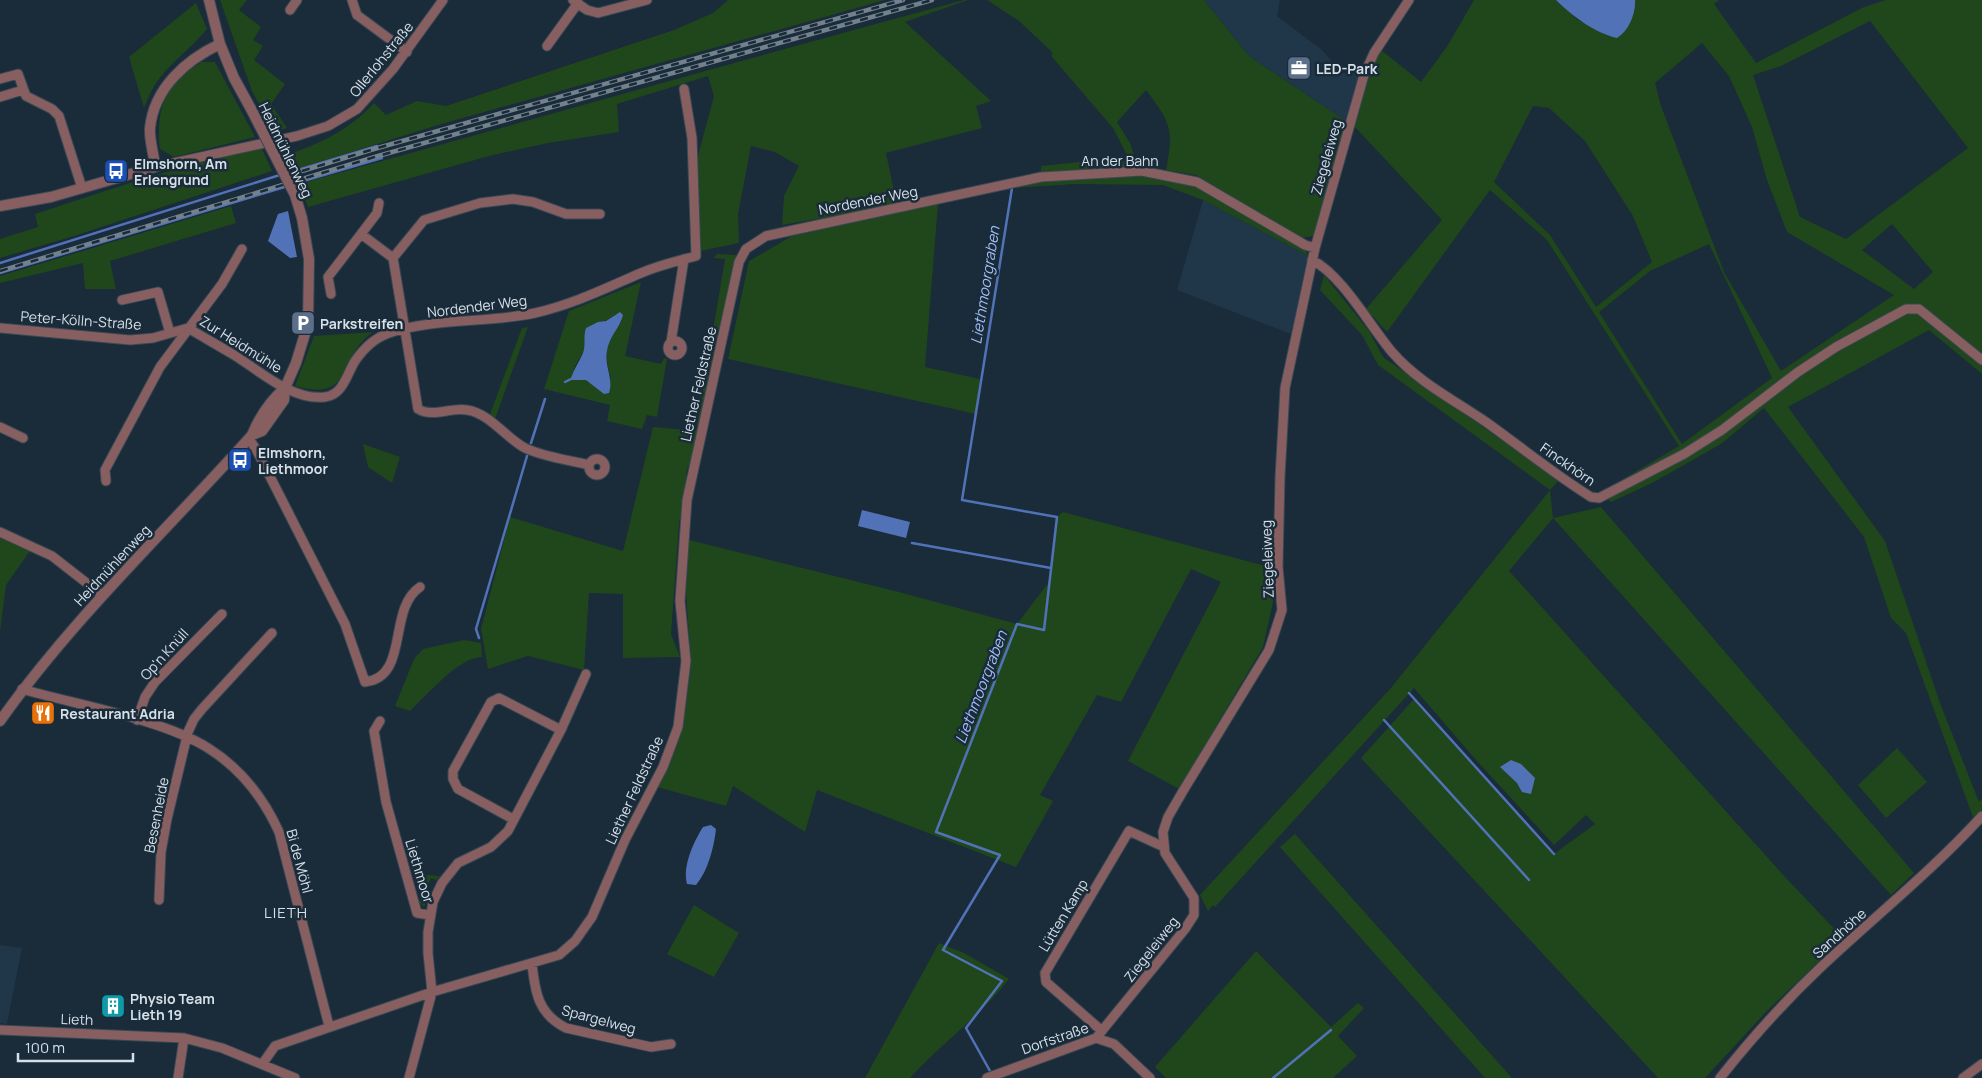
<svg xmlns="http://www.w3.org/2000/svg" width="1982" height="1078" font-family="Manrope,sans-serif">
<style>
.built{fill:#203649}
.green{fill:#1f471b;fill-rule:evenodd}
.water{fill:#5272b8}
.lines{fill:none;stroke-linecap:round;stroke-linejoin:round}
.stream{stroke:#5272b8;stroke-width:2.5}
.minor-casing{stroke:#384855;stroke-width:11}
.tertiary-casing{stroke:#384855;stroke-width:12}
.minor{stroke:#875f60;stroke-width:9}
.tertiary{stroke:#875f60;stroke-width:10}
.rail-casing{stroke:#72818c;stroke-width:4.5}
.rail{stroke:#1a2b39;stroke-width:2.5;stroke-dasharray:8;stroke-linecap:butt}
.tertiary-bridge-casing{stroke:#384855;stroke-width:12;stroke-linecap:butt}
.tertiary-bridge{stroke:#875f60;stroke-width:10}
.labels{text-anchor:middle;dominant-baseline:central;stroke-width:5;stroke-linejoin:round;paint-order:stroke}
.street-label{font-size:14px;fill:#d5e0e9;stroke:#1a2b39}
.poi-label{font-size:14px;font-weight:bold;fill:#d5e0e9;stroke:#1a2b39;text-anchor:start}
.water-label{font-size:15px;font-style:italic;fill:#a3bff8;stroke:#1a2b39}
.neighbourhood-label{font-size:15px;letter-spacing:1px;fill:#d5e0e9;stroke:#1a2b39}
</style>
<rect width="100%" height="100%" fill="#1a2b39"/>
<path class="built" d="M1204 0H1280L1277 16 1322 50 1342 73 1362 71 1346 121 1249 56Z
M1203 200 1308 256 1291 334 1177 290Z
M0 945 22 948 7 1024 0 1023Z"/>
<path class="green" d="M220 0H247L239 10 261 27 253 40 263 46 254 60 285 84 271 104 287 128 274 132 252 91Z
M728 0H885L438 125 294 170 286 155C320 144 349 130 374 103L386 115 417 101 446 106 674 30 713 13Z
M964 0H968L905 22 991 101 976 106 982 128 886 153 897 205 782 225 784 196 799 166 775 152 751 146 738 214 739 243 700 251 696 163 714 96 708 76 617 104 619 132 548 143 489 156 308 207 299 184C521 123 742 60 964 0Z
M987 0H1204L1249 56 1346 121 1314 236 1301 238 1196 175 1166 170C1174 129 1171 123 1146 90L1117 122 1130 143 1138 167 1041 172V166L1128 157 1113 128 1052 57V52L1019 21Z
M1474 0H1556L1578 20 1604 34 1635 7V0H1719L1714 4 1756 63 1864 7 1886 0H1982V374L1929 330 1788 407 1885 541 1940 703 1979 802 1982 799V811L1974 820 1906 633 1891 618 1864 537 1764 408 1721 444 1652 483 1611 502 1601 492 1679 446 1547 240 1490 190 1387 332 1366 309 1442 220 1354 126 1371 71 1381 50 1421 82 1448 45ZM1870 21 1968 148 1846 239 1800 217 1753 75 1781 66ZM1702 43 1729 76 1752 127 1767 180 1787 232 1894 295 1781 371 1724 272 1661 106 1655 83ZM1533 106 1549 108 1585 141 1633 216 1652 262 1596 307 1550 235 1494 182ZM1892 224 1933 272 1914 289 1862 250ZM1709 244 1772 378 1682 444 1599 312 1650 271Z
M196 3 207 29C180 61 159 67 144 108L129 57Z
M201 62H215L255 137 174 157 160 149C157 129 159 102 173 85 180 76 192 69 201 62Z
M262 149 272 171 74 236 0 258V239L38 227 35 214C110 190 184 163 262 149Z
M1076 173 1138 176 1193 185 1305 248 1308 256 1203 200 1163 185 1075 184 1012 188Z
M938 204 925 367 980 379 976 414 728 359 749 261 792 236Z
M231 206 236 223 110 261 116 289H85L83 263 0 283V276Z
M717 254 736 255 737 262C718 330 708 399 691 466H688L686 475 689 477 679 523 671 634 680 657 623 658V594L589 593 584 670 528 656 488 669 481 629 510 517 623 551 653 427 696 431 725 259 714 258Z
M1324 275 1369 331 1383 357 1559 480 1550 490 1553 518 1601 507 1914 873 1891 895 1553 518 1509 571 1786 878 1843 938 1766 1012 1705 1078H1658L1361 758 1414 699 1554 854 1595 824 1586 815 1554 845 1476 760 1414 688 1215 907 1213 905 1208 911 1200 895 1390 689 1550 490 1378 365 1362 335 1320 290Z
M641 282 625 356 661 364 664 358 667 359 657 417 647 415 642 429 607 421 610 405 544 389 569 311ZM616 314 622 321C606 337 603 357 611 377L604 394 586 379 572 380 575 366 584 351 586 328C597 323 606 322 616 314Z
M528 327 495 419 490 414 522 328Z
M373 332C336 358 355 403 295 386L314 336Z
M363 444 400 457 392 483 368 467Z
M1063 512 1269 567 1273 602 1263 647 1179 789 1128 761 1221 582 1191 569 1121 702 1097 695 1040 795 1053 801 1016 867 817 790 805 832 733 786 726 806 657 787 681 734 687 696 691 663 686 592 689 540 899 592 1017 624 1049 582 1057 517Z
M0 538 30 551 6 585 0 632Z
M464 640 481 643 482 657C459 657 427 695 410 711L395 706 414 659 423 649Z
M1897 748 1927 782 1886 818 1858 785Z
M1295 834 1512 1078H1485L1280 847Z
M428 875 440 876 436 880 431 878 426 889 432 891 424 907 418 901 422 900 420 892 423 891 419 879Z
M694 905 739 933 714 977 667 954Z
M939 943 964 953 1009 979C980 1016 942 1043 910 1078H865Z
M1256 951 1331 1027 1358 1003 1364 1008 1338 1036 1357 1056 1333 1078H1166L1155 1067Z"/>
<path class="water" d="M1556 0H1635C1636 13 1629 31 1617 38 1595 33 1572 16 1556 0Z
M288 211 297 257 290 258 268 241 278 214Z
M620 312 623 315C620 328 609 336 607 351 604 366 614 378 609 393L604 394 586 380H572L571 378C574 369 579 362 583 353 586 345 583 336 586 328L598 322 606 321Z
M862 510 910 522 906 538 858 526Z
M1511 760 1521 764 1535 778 1531 794 1522 792 1517 783 1500 767Z
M711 825 716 829C714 847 708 871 696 885L687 884C682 867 694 841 703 827Z"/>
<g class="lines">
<path class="stream" d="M288 173 377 146
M293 184 382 158
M0 263 283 174
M0 273 288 186
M565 382 571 379
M531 443 545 399
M912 543 1051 568
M479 638 476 629 527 456
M1409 693 1554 854
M1384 720 1529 880
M990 1071 966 1028 1002 981 943 950 1000 855 936 832 1017 624 1044 630 1057 517 962 500 1012 188
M1273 1078 1331 1030"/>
<defs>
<path id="minor" d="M352 0 357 15 407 52
M573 0 587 10 598 13 647 0
M290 10 297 0
M547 46 578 3
M0 79 18 74 26 96 52 109 59 116 82 188
M0 97 23 90
M155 167 297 136 328 126 357 109 393 69 443 0
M361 234 377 213 379 203
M1312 260C1342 275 1370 326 1392 352 1418 382 1454 400 1486 422 1521 447 1554 474 1591 497L1599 498 1684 454 1722 430 1798 372 1836 347 1906 309H1919L1982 360
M331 294 328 277 361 234 393 258
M122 300 158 292 170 333
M0 328 130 340 153 338 188 328
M188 328C203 337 219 346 234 355 260 371 292 401 325 397 343 395 347 374 355 361 364 348 374 338 389 333 432 318 490 323 535 313 574 304 606 288 641 273 659 265 678 261 696 256L692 138 684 89
M668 348a7 7 0 1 1 14 0a7 7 0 1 1-14 0Z
M671 342 684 259
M0 427 23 438
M249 439 256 449 345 624 365 682C410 677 387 609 420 587
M589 467a8 8 0 1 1 16 0a8 8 0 1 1-16 0Z
M589 465C569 460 544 457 525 448 506 438 489 413 467 410 451 407 433 418 418 409L393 258 424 220 480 203 513 199 533 202 566 214H600
M106 481 105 470 160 367 222 284 242 249
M0 532 52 556 102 595
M22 689C77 705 162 719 208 748 240 768 264 799 279 832L329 1026
M137 720 145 697 155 682 222 614
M380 721 374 731 386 802 417 913 430 915
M561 730 586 674
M159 900 161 852 167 819 188 732 194 719 202 709 272 633
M532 964C535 992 538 1014 566 1028L651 1047 671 1044
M0 1030 184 1038 222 1048 295 1078
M1102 1031 1046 982 1045 973 1129 831 1164 847
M1096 1038 1185 929 1194 915V898L1165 853 1163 832 1168 817 1183 791 1269 650 1282 610 1278 567 1280 477 1285 388 1315 248 1364 75 1374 53 1409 0
M263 1063 275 1046 432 992 559 955 575 941 592 917 625 840 663 767 678 727 686 661 680 601 687 500 739 262 746 249 766 236 1041 177 1142 171 1197 182 1305 245 1315 248
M178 1078 184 1038
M409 1078 432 992 428 953V932L433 902 442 883 458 863 491 847 508 831 561 730 499 698 491 702 453 771V779L458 789 513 819
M987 1078 1096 1038 1114 1044 1150 1078
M1720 1078C1751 1039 1784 1002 1820 968 1874 917 1932 871 1982 816
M1963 1078 1982 1064"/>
<path id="tertiary" d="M209 0 220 44 234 78 251 109
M0 206 51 197 155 167C154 154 149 140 150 128 154 88 186 60 220 44
M252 435 262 431 284 400 285 388 296 363 308 324 309 259 302 218
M0 721C74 617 167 530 252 435 259 418 271 400 285 388"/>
</defs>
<use href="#minor" class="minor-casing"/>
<use href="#tertiary" class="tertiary-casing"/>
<use href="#minor" class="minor"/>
<use href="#tertiary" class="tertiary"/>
<defs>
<path id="rail" d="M302 171 374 149 903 0
M0 271 378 156 932 0"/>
</defs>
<use href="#rail" class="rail-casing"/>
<use href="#rail" class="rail"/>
<defs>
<path id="tertiary-bridge" d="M251 109 295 195 302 218"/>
</defs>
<use href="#tertiary-bridge" class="tertiary-bridge-casing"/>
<use href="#tertiary-bridge" class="tertiary-bridge"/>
</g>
<defs>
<symbol id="office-square" viewBox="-11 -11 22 22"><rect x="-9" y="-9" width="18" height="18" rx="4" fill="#5c6f8a" stroke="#1a2b39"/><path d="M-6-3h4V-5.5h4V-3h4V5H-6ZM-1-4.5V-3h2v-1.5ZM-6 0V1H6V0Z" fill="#fff"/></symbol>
<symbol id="bus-square" viewBox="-11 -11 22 22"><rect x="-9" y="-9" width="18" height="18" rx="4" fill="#1a4fb4" stroke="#1a2b39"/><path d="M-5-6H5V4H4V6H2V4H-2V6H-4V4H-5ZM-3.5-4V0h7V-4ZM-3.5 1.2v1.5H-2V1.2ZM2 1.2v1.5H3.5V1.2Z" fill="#fff"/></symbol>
<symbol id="parking-square" viewBox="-11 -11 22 22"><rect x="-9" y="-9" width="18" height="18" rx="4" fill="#5c6f8a" stroke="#1a2b39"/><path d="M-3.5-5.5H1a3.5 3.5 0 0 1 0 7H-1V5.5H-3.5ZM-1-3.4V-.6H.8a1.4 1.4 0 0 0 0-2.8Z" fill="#fff"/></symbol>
<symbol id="restaurant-square" viewBox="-11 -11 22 22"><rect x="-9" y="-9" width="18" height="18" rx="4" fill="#e8710a" stroke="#1a2b39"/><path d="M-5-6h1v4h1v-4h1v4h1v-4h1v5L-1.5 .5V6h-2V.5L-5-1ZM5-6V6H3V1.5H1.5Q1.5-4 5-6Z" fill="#fff"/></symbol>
<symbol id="building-square" viewBox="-11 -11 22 22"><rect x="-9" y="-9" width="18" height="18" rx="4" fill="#0f9aa8" stroke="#1a2b39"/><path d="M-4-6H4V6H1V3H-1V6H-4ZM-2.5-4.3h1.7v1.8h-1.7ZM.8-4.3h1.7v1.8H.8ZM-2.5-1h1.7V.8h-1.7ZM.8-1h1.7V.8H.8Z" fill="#fff"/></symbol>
</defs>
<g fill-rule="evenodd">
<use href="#office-square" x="1285" y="54" width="28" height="28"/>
<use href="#bus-square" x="102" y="157" width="28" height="28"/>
<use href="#parking-square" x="289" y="309" width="28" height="28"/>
<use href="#bus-square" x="226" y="446" width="28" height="28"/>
<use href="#restaurant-square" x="29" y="699" width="28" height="28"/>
<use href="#building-square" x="99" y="992" width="28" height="28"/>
</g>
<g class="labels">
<g class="street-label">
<text transform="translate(381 59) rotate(-51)">Ollerlohstraße</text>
<text transform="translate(286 150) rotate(64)">Heidmühlenweg</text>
<text transform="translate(1326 157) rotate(-74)">Ziegeleiweg</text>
<text x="1120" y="160">An der Bahn</text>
<text transform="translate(868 200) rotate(-11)">Nordender Weg</text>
<text transform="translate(477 306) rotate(-7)">Nordender Weg</text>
<text transform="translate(81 320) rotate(4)">Peter-Kölln-Straße</text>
<text transform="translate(241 344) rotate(32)">Zur Heidmühle</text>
<text transform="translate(698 384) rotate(-77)">Liether Feldstraße</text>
<text transform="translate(1568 464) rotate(35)">Finckhörn</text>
<text transform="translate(1267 559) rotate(-92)">Ziegeleiweg</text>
<text transform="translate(112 565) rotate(-47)">Heidmühlenweg</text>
<text transform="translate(164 654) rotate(-48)">Op'n Knüll</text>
<text transform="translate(634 790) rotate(-65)">Liether Feldstraße</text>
<text transform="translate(156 815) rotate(-79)">Besenheide</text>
<text transform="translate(300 861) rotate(75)">Bi de Möhl</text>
<text transform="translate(420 871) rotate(73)">Liethmoor</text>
<text transform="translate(1063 915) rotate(-59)">Lütten Kamp</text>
<text transform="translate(1839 933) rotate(-42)">Sandhöhe</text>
<text transform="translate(1151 949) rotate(-52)">Ziegeleiweg</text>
<text transform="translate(77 1019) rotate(2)">Lieth</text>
<text transform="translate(599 1019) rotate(15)">Spargelweg</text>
<text transform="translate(1055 1038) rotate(-19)">Dorfstraße</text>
</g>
<g class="poi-label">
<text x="1316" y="68">LED-Park</text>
<text x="134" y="163">Elmshorn, Am<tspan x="134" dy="16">Erlengrund</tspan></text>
<text x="320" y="323">Parkstreifen</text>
<text x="258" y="452">Elmshorn,<tspan x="258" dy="16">Liethmoor</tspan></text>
<text x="60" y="713">Restaurant Adria</text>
<text x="130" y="998">Physio Team<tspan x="130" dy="16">Lieth 19</tspan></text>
</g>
<g class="water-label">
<text transform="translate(985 285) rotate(-81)">Liethmoorgraben</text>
<text transform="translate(981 687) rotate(-69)">Liethmoorgraben</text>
</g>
<g class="neighbourhood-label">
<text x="286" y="912">LIETH</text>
</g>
</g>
<path d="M18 1053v8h115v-8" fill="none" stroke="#d5e0e9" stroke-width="2.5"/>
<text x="25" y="1053" font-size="15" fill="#d5e0e9" stroke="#1a2b39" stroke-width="4" paint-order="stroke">100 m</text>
</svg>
